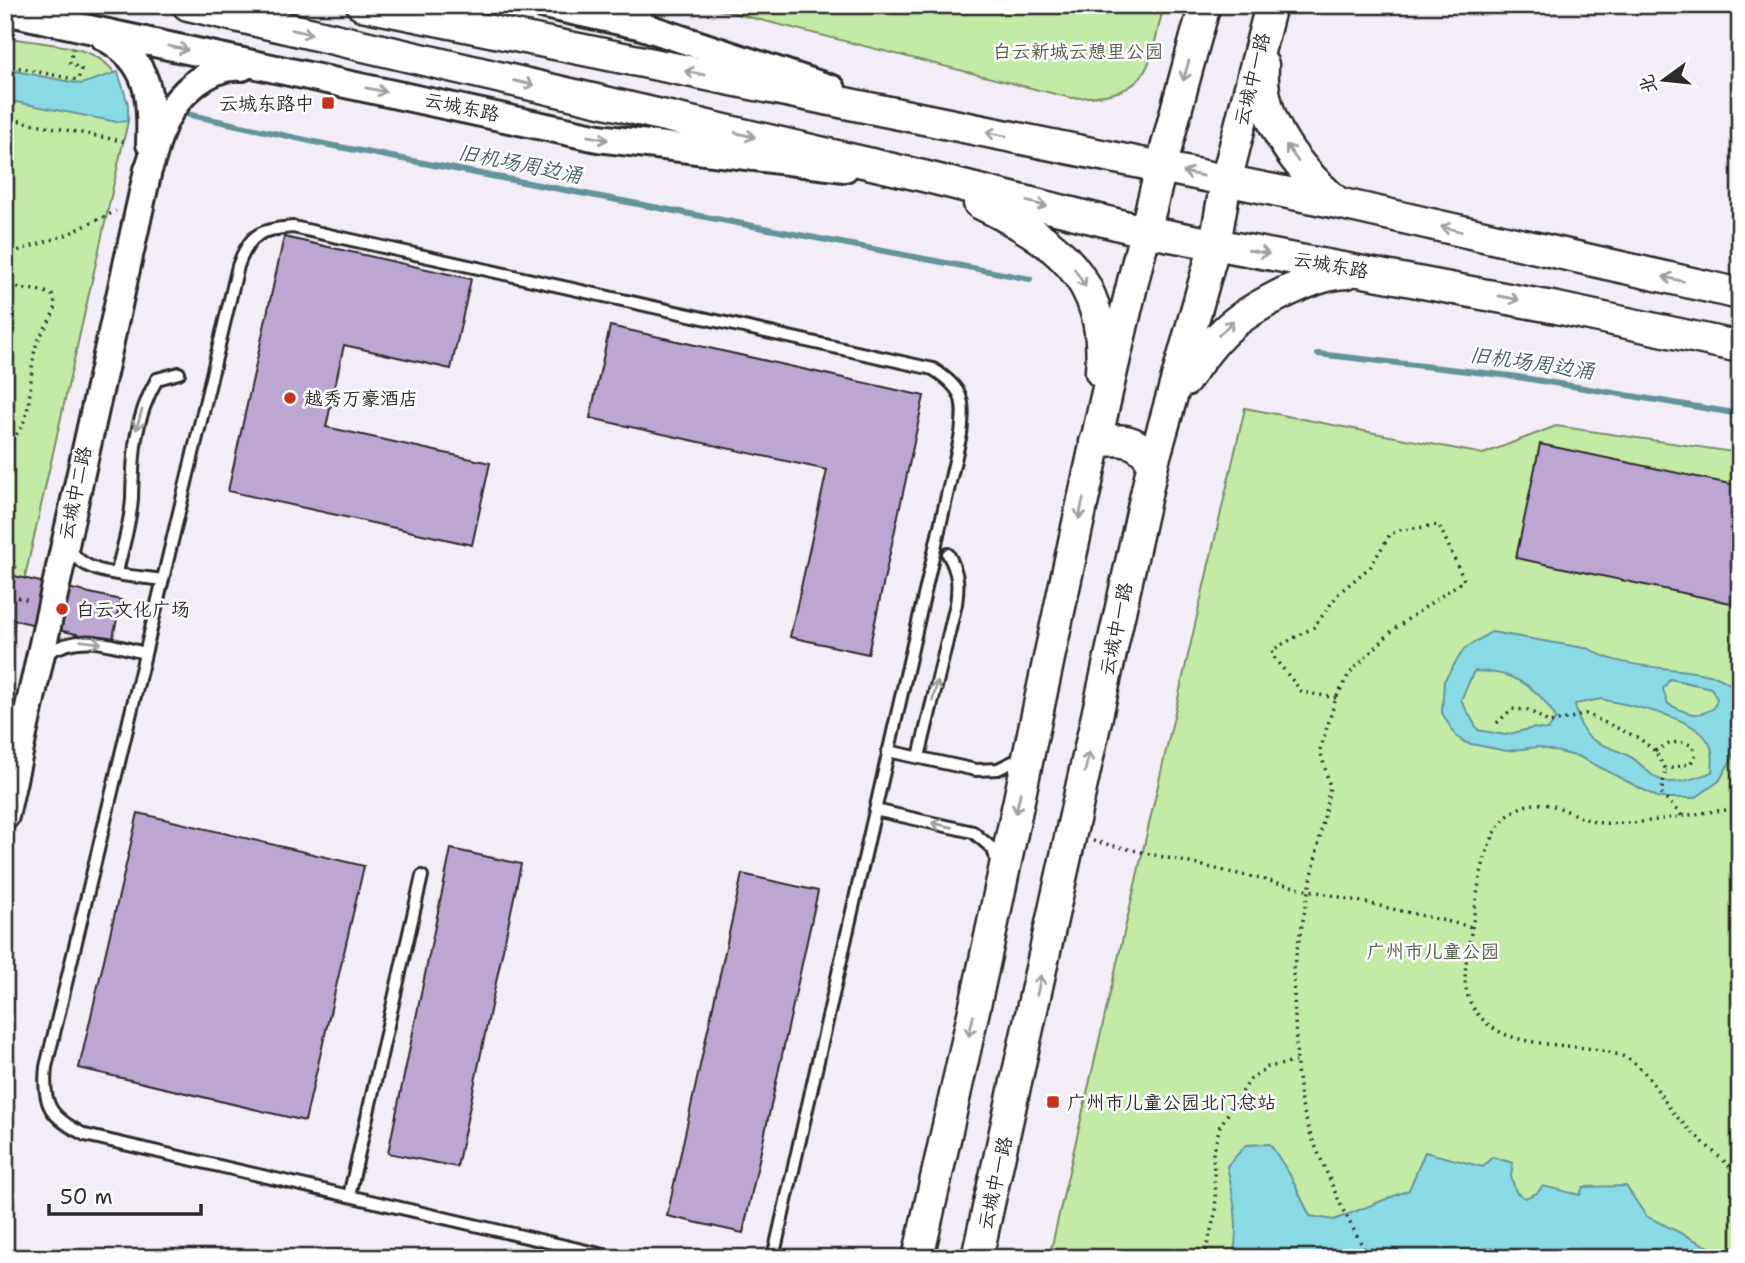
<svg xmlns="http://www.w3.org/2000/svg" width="1745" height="1263" font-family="'Shantell Sans','LXGW WenKai TC',sans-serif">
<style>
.green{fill:#c4eba6;stroke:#788b68;stroke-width:2}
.water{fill:#8adae5;stroke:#64949b;stroke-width:2;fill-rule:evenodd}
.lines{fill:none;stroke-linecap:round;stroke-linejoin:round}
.stream{stroke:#64949b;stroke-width:6}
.building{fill:#bea6d3;stroke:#2b2b2b;stroke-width:2}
.service-casing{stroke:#2b2b2b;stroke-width:16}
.minor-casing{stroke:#2b2b2b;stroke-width:26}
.tertiary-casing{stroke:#2b2b2b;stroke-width:32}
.secondary-casing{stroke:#2b2b2b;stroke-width:35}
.path{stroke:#2b2b2b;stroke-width:3.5;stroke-dasharray:2 5;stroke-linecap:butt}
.service{stroke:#fff;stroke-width:10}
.minor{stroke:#fff;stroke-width:21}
.tertiary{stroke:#fff;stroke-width:26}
.secondary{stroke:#fff;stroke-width:30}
.oneway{stroke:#a0a0a0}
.poi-dot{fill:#c8321e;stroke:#fff;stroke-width:2.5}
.labels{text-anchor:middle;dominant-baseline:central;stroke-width:5;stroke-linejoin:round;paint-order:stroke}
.park-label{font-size:19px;fill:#515b4a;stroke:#fff}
.street-label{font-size:19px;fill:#2b2b2b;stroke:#fff}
.poi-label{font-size:19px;fill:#2b2b2b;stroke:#fff;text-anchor:start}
.water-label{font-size:21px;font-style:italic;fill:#486063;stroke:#fff}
</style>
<rect width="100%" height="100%" fill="#f2edf6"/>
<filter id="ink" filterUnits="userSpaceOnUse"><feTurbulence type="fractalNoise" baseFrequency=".0143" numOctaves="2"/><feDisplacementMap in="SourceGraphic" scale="14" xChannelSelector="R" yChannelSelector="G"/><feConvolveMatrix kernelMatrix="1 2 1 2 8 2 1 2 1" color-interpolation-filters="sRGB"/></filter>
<g filter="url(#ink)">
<path class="green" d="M701 5H1164C1146 74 1153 95 1071 98Z
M5 37C68 49 126 41 128 121L5 665Z
M1245 408 1483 454 1556 426 1740 453V1258H1090L1066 1253 1065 1258H1049Z"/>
<path class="water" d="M5 69 81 84 118 72 128 104V121L117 122 5 100Z
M1491 632 1590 649C1620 670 1679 666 1714 676 1722 678 1731 685 1738 690L1740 745 1719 781 1695 798H1659L1580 757 1538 747 1507 751 1466 743 1456 736 1442 713 1444 681 1464 649ZM1474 671C1511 671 1537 685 1556 718L1548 730 1533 728 1505 735 1478 730 1461 700ZM1670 679 1711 688 1717 699 1714 708C1696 719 1686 713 1668 704L1663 689ZM1601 699C1629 706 1691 715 1707 740 1714 749 1713 761 1712 772 1696 778 1671 788 1655 777 1646 771 1639 761 1629 756 1596 739 1582 746 1575 704Z
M1270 1144 1290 1175 1310 1216 1334 1220 1409 1190 1425 1152 1483 1167 1492 1157 1513 1163 1511 1176 1516 1192 1525 1198 1537 1193 1543 1186 1580 1195 1583 1187 1626 1186 1646 1216 1731 1258H1232C1241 1230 1233 1194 1227 1166L1246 1145Z"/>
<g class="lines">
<path class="stream" d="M177 112 324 144 1030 279
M1318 354 1511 376 1740 414"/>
</g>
<path class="building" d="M284 237 471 279 451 369 344 345 326 427 490 463 472 545 228 491Z
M610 326 924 396 868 654 790 637 827 470 590 418Z
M1540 444 1740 486V605L1516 558Z
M5 574 121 600 112 642 5 618Z
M138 813 364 866 305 1121 79 1068Z
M451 849 521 864 457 1167 388 1153Z
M742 874 818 891 743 1233 667 1216Z"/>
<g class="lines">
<defs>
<path id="service" d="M70 546C79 577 135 575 163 580
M117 572C122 549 131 522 132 498 133 453 134 420 157 379L179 373
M45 654C81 632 107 644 145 653
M888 751 976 770 998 769 1023 757
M919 757 956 604C959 584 958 572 948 554
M875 810 973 832 993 849 997 863
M349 1196 422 876
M617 1258 85 1135C50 1117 42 1105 46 1067L238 266C250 233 260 230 293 227L933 369C964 389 965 400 961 434L773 1258"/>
<path id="minor" d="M639 25 642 5"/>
<path id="tertiary" d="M545 5 639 25 832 89
M5 11 598 138 845 168
M104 37C150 61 152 97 150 144
M5 816 148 170C154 155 157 137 164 122 177 95 210 63 242 67"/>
<path id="secondary" d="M188 5 923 176 1144 231 1557 308 1740 347
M362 5 1338 203 1740 294
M1263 65C1259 121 1298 169 1338 203
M979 203C1055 240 1108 277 1101 372
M1185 381C1218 332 1235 316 1290 290 1308 282 1326 274 1347 273
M1095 442C1122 438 1139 439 1153 463
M918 1258C945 1138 973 1019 998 899 1062 599 1121 300 1205 5
M977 1258 1153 463 1215 244 1226 181 1271 5"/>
</defs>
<use href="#service" class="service-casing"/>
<use href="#minor" class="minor-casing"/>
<use href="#tertiary" class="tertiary-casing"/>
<use href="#secondary" class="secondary-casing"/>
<path class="path" d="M5 65 78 80 81 69 70 63 73 49
M5 118 127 142
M5 255 66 235 116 211
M5 281C20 293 36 286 52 295L56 306C51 321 41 332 36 346 26 379 38 423 5 445
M5 533 15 567 5 612
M11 596 29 600
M1336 698 1302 692 1275 659 1272 650 1314 627 1339 593 1371 566 1390 534 1400 530 1439 525 1464 580 1394 629 1349 674 1336 698 1320 750 1330 787 1293 969 1297 1069 1301 1103 1311 1136 1342 1208 1369 1258
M1497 723 1512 709 1528 710 1550 723 1586 714 1639 738 1655 751 1666 770 1661 793 1682 816
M1655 751C1669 743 1677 739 1693 746L1695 756 1691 763 1666 770
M1740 809C1695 811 1649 826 1603 823 1582 822 1565 806 1543 804 1482 800 1479 891 1471 933 1465 969 1456 999 1489 1025 1522 1051 1583 1041 1622 1056 1647 1065 1660 1099 1678 1118 1697 1138 1719 1156 1740 1176
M1093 841 1472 927
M1204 1258 1216 1210 1213 1154 1220 1126 1250 1080 1268 1067 1295 1062"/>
<use href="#service" class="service"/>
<use href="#minor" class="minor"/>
<use href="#tertiary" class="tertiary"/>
<use href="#secondary" class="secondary"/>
</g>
<defs><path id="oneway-shaft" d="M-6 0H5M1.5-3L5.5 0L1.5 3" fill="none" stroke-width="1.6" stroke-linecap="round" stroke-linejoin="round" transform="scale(1.75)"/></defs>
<g class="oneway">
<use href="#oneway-shaft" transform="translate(302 32) rotate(13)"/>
<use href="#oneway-shaft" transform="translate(178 48) rotate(12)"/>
<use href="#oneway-shaft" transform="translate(1186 71) rotate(106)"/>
<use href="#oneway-shaft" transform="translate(695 73) rotate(-169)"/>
<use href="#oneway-shaft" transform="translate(524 83) rotate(13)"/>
<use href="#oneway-shaft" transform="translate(376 90) rotate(11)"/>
<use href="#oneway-shaft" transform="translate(996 134) rotate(-169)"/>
<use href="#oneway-shaft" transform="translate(745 135) rotate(13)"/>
<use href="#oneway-shaft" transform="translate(598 138) rotate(11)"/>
<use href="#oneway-shaft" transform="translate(1292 153) rotate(-125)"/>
<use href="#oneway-shaft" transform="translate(1193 174) rotate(-168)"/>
<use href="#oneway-shaft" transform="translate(1037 204) rotate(14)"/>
<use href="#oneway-shaft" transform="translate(1451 229) rotate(-167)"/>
<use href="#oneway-shaft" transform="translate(1259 252) rotate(10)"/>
<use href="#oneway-shaft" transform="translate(1080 278) rotate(58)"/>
<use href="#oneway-shaft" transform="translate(1673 279) rotate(-167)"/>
<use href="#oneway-shaft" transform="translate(1509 298) rotate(11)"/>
<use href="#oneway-shaft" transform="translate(1226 328) rotate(-45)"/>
<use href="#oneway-shaft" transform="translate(139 420) rotate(106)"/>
<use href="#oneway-shaft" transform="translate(1081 509) rotate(102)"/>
<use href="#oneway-shaft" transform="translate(91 642) rotate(7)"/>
<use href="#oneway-shaft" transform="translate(935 691) rotate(-76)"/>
<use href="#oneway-shaft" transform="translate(1087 762) rotate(-78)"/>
<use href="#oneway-shaft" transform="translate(1018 803) rotate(102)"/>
<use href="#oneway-shaft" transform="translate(942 825) rotate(-167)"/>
<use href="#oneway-shaft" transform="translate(1039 985) rotate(-78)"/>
<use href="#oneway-shaft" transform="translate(971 1026) rotate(103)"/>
</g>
</g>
<g class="poi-dot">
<rect x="321" y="96" width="14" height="14" rx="3.5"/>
<circle cx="290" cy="398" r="7"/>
<circle cx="62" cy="609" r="7"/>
<rect x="1046" y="1095" width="14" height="14" rx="3.5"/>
</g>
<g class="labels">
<g class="park-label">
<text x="1078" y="51">白云新城云憩里公园</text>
<text x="1433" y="951">广州市儿童公园</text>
</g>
<g class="street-label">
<text transform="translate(1252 79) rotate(-76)">云城中一路</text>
<text transform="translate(462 107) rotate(12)">云城东路</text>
<text transform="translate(1331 265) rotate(10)">云城东路</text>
<text transform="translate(75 493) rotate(-78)">云城中二路</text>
<text transform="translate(1116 629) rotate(-78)">云城中一路</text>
<text transform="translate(995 1183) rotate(-77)">云城中一路</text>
</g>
<g class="poi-label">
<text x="314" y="103" text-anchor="end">云城东路中</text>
<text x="304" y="398">越秀万豪酒店</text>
<text x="76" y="609">白云文化广场</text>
<text x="1067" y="1102">广州市儿童公园北门总站</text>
</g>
<g class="water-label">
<text transform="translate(520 164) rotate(11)">旧机场周边涌</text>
<text transform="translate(1532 363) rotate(8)">旧机场周边涌</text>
</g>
</g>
<rect width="1745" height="1263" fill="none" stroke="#fff" stroke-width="28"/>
<rect x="14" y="14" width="1717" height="1235" fill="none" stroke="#2b2b2b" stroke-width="2.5" filter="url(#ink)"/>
<g transform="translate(1664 80) rotate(255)" stroke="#ffffff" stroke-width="5" paint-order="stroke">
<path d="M0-5L12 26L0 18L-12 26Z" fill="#2b2b2b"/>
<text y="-10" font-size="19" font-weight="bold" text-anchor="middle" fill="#2b2b2b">北</text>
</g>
<path d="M49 1204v10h152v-10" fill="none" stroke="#2b2b2b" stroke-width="3.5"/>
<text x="60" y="1204" font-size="21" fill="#2b2b2b" stroke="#ffffff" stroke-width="5" paint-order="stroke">50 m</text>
</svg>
